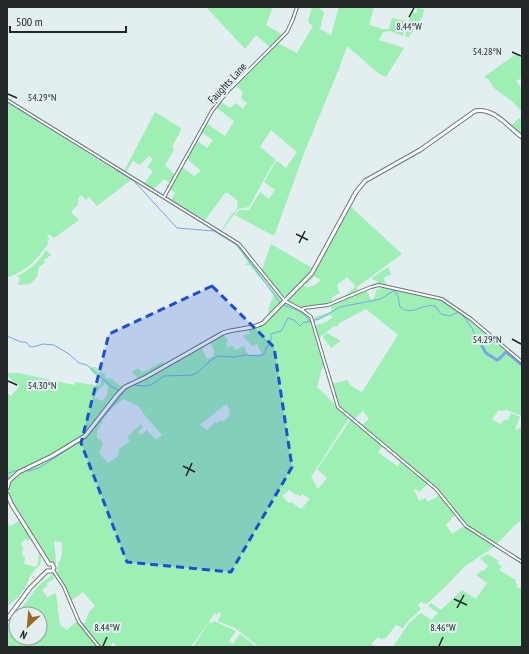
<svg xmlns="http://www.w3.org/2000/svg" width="529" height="654" font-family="'PT Sans Narrow',sans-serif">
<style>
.green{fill:#9defb4;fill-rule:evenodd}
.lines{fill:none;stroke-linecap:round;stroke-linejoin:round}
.stream{stroke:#7ca3ec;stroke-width:1}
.river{stroke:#7ca3ec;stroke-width:3}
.tertiary-casing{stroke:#6b7677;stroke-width:4}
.trunk-casing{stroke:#6b7677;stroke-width:5}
.tertiary{stroke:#fff;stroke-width:2}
.trunk{stroke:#fff;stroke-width:3}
.marked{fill:#1d4ed8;fill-opacity:0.2;stroke:#1d4ed8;stroke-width:3;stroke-dasharray:8 5;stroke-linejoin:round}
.ticks{fill:none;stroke:#222727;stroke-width:1.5}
.labels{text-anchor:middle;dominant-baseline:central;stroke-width:4;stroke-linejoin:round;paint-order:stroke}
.street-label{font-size:11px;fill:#222727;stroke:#e2eef0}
.ticks-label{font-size:10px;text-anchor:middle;fill:#222727;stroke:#e2eef0;stroke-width:4;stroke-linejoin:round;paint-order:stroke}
</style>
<rect width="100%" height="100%" fill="#e2eef0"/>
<path class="green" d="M206 7H273L266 25 283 35 271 48 256 35 245 49Z
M312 7H317L324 12 320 29 331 35 339 7H374L369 25 382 29H389L392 18 406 21 403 36 390 31 383 32 379 40 404 48 386 77 378 73 347 46 338 71 305 151 274 236 235 215 239 210H249L260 192 269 199 275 190 264 182 275 163 277 161 286 168 297 152 271 130 260 147 276 160 272 165 249 207 238 209 222 231H221L232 214 237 209 238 201 228 193H225L205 220 171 200 175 193 170 189 182 167 194 176 201 171 186 158 196 140 207 148 213 140 201 132 206 123 225 136 234 121 217 108 221 102 230 108 236 103 243 109 247 103 241 98 243 92 236 86 278 43 297 53 313 26 308 22Z
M417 8 424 9 423 16 409 37 405 36 411 12 416 13Z
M516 54 522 59V78L516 81 522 89V112L513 102 494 88 489 80 484 77Z
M8 103 131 180 97 206 89 197 86 200 81 195 78 199 79 201 77 203 79 204 71 212 79 220 54 238 49 234 47 237 49 239 47 242 49 243C37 259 28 270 9 277L7 275Z
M155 112 181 128 180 132 172 147 174 150 165 165 175 175 170 183 164 179 154 189 144 184 153 171 147 167 153 159 149 156 140 165 133 161 126 172 124 171Z
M519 118 522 120V136L511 126Z
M351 207 402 254 357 287 358 292 336 302V299L344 296 355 288 354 284 347 277 337 285 340 293 332 297V303L303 309 288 301 287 299 302 284 309 288 312 285 314 286 321 280 314 276 307 285 304 282 313 273Z
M233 241 240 246 283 301 269 315C267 307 272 302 274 294L264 280 258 276 250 265H245L248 262Z
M271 244 312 268 308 274 288 296H283L280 294 262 270Z
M46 250 51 255 43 261 46 262 39 267 37 277 32 282 29 284 18 285 20 278 16 276C30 271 38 262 46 250Z
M388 267 391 274 384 278 386 285 378 284 377 281 373 280 372 278Z
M384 287 442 300 471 320 522 363V416L507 410 501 411 498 410 492 420 501 424 504 420H508L511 413 520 417 515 429 517 430 518 428 522 429V520L515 525 496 545 467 526 441 493 362 425 369 419 363 411 355 419 340 406 332 384 347 380 351 386 362 392 398 335 366 309 341 322 336 327 334 326 318 339 314 326 326 322 333 317 330 315 316 321 314 317 331 312 332 309 330 306 366 290 372 301 375 296 376 290Z
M285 302 308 315 324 367 322 368 317 387 349 418 311 477 318 489 327 478 317 469 318 468 351 419 383 446 378 452 397 466 402 461 428 482 427 485 419 492 416 489 414 490 419 501 425 498 428 502 440 495 456 514 446 525 452 534 464 526 495 546 464 567 447 585 427 604 421 602 418 605 421 609 408 621 403 628 396 625 386 638 380 639 378 637 371 644 376 647H259L235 628 218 621 221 614 219 612 217 615 215 613 191 647H118L113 642 110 647H100L82 625 86 621 89 612 95 606 83 592 71 601 65 587 57 574 58 563C63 558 62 549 62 542L54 541 56 561 55 571 9 497C6 485 13 479 21 472L18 471 11 475 7 483V393L11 396 19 387 8 376 7 377V374L11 373H18L74 385 75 382 100 386 102 378 95 375 90 370 91 367H96L100 372 105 374V378L113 379 114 382 125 388 201 347 207 359 214 356V350L210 342 223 334 226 337 228 341 226 344 228 348 232 345 235 350 244 346 248 355 262 354 257 344 252 346 244 337 245 334H250L248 329 260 327ZM105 383 108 387 107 395 103 401 94 398C96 391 101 389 105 383ZM124 399 139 407 146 417 162 435 156 440 147 430 141 435 138 432 143 427 141 424 127 437 130 441 119 449 118 456 108 463 99 452 103 445 101 440 97 438V431L103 421 102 420 113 407ZM226 404 230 409 229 413 230 415 223 422 221 420 217 423 215 422 207 430 200 425ZM289 490 296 495 298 494 300 497 302 494 310 499 301 509 291 502 289 503 282 496Z
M326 333 329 334 341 341 331 348 323 337Z
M163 361 165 364 139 379 132 372 138 368 142 372 148 370Z
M7 497 31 538 27 541 26 538 21 544 23 547 22 554 25 558 24 564 36 567 38 562 39 553H40C44 567 37 565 31 575 28 579 27 584 24 589 20 596 13 601 7 607V523L10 526 20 521 7 501Z
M488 554 499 561 497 563 502 566 499 570 516 580 515 582 517 584 516 587 522 589V647H393L409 623 421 613 431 620 438 613 428 606 431 603 441 610 462 590 476 599 487 583 476 575 482 570 484 571 488 566 480 558Z
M54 573V579L47 583V586L42 590 47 597 56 593 60 625 67 630 77 621 97 647H7V626L16 616V638H40V614H17L38 586Z
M214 621 236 631 229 641 233 644 240 634 255 646 193 647 209 622 213 623Z"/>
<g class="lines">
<path class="stream" d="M116 170 134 181 177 228 214 231 237 245 281 304C292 309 304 310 310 322
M7 336 21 342H26L29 346 33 347 43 344 54 345 69 354 79 363 87 365 112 387 118 390
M24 470 29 471 39 468 87 437 127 388 134 385 145 386 151 385 164 376 192 375 197 373 211 360 218 356 233 357 245 355 258 356 263 355 271 340V334L281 331 288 318 294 320 300 326 303 323 319 319 340 307 381 299 393 291H395L398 296 400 307C413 317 421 303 435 306L441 314 450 316 459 312 461 313 472 328 475 335 482 346
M7 473C11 474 15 469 21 470"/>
<path class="river" d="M482 346 486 353 497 360H498L506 352 522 365"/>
<defs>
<path id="tertiary" d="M7 100 239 244 285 301 302 310 311 317 338 407 436 489 466 526 522 562
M164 197 212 111 227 92 287 32 293 19 297 7
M302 310 304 308 328 305 371 287 379 285 442 299 471 319 522 362
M53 570 64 587 79 622 99 647"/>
<path id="trunk" d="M7 488 9 481 19 472 52 456 85 436 118 394 125 387 146 377 223 333C236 328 251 330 263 323L312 273 356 192 365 181 420 150 475 111C494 107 508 127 522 137
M7 494 12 505 49 564H52L54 568 52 571H47L30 588 7 619"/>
</defs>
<use href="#tertiary" class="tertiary-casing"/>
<use href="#trunk" class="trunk-casing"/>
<use href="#tertiary" class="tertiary"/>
<use href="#trunk" class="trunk"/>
</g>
<path class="marked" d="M212 286 274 347 292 467 231 572 127 562 81 443 109 334Z"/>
<path class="ticks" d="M409 17 414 8M512 52 521 56M8 94 17 98M296 234 308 240M299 243 305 231M512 339 521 344M8 381 17 385M183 466 195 472M186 476 192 463M454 599 467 605M457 608 464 595M103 646 107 637M439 646 443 637"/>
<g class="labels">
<g class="street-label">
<text transform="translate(227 83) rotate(-47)">Faughts Lane</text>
</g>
</g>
<g class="ticks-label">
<text x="409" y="30">8.44°W</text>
<text x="487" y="55">54.28°N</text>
<text x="42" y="101">54.29°N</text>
<text x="487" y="343">54.29°N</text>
<text x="42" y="389">54.30°N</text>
<text x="107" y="631">8.44°W</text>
<text x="443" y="631">8.46°W</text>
</g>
<rect width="529" height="654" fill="none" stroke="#222727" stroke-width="16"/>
<g transform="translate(28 626) rotate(206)"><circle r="19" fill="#e2eef0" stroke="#959ea0"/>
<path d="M0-3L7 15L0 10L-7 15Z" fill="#9d6820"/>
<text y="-6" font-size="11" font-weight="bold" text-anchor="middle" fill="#222727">N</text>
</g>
<path d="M10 26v6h116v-6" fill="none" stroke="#222727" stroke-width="2"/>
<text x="16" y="26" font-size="12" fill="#222727" stroke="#e2eef0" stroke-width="3" paint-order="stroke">500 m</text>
</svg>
